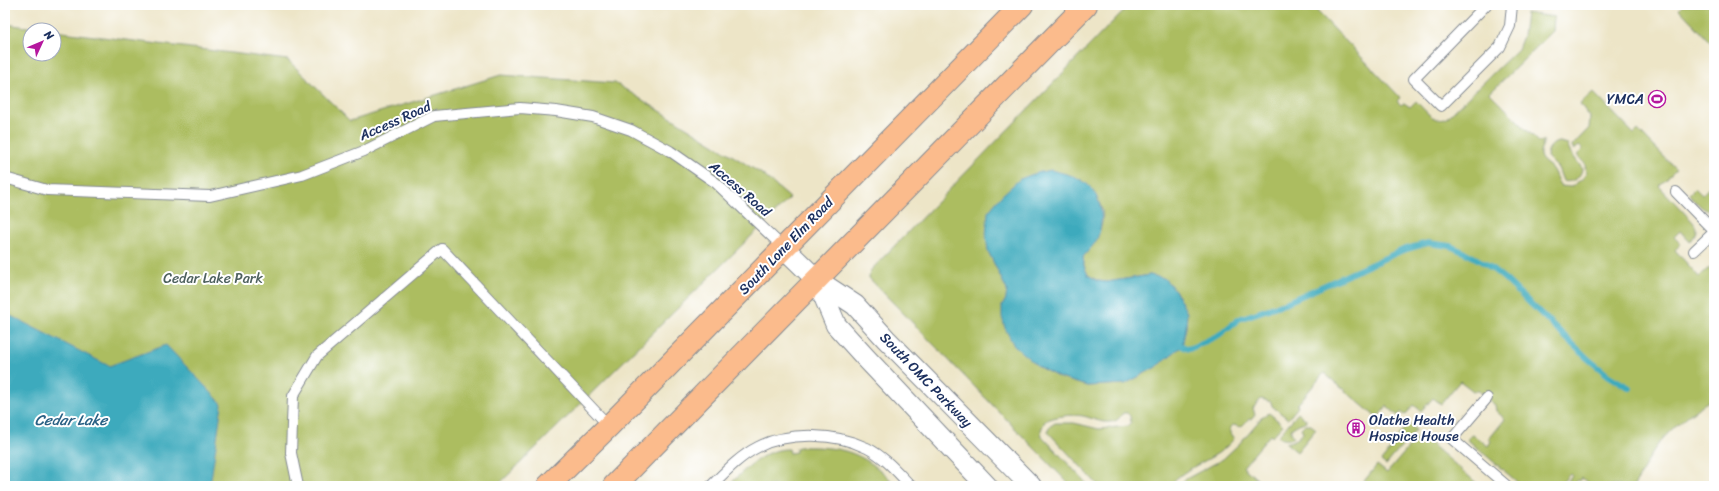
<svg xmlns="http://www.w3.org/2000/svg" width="1719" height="491" font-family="Sriracha,sans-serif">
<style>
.green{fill:#acbd60;stroke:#64765f;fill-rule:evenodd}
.water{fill:#3daabd;stroke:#2c6c8e}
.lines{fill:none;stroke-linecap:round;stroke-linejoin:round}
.stream{stroke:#3daabd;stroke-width:6}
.service-casing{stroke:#848a92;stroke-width:12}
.minor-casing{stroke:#848a92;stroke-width:22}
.primary-casing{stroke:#848a92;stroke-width:24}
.service{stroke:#fff;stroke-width:10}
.minor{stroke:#fff;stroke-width:20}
.primary{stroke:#fbbb8c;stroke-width:22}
.labels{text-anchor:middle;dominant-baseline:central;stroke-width:4;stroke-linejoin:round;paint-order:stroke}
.poi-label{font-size:14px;fill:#1b2f5e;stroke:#fff;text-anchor:end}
.street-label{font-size:14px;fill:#1b2f5e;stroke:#fff}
.park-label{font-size:14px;fill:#4e615f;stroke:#fff}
.water-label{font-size:15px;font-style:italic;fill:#296084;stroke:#fff}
</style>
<rect width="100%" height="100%" fill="#fff"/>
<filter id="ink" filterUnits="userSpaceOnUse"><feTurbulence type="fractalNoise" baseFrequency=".025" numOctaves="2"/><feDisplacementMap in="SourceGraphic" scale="8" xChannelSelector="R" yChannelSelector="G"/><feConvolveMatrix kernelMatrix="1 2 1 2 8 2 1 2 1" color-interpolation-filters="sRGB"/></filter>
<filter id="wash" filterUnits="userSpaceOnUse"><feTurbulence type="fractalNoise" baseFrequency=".012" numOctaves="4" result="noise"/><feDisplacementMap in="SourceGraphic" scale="16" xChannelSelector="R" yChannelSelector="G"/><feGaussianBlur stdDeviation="0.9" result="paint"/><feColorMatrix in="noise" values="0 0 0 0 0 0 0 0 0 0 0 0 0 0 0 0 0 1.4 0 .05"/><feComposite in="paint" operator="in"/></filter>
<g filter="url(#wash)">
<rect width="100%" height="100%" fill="#ede5c7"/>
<path class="green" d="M1129 5H1304L1308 8 1310 6 1316 10 1398 95 1400 98 1397 101 1401 105 1404 103 1410 107 1416 101C1425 110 1436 127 1449 116L1518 49 1523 36 1526 13 1554 17 1553 31 1490 93 1540 143 1543 140C1544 146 1539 149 1540 155 1541 162 1549 164 1552 169 1556 174 1556 180 1561 186L1571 187 1582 179 1586 174 1585 164 1577 155 1583 149 1579 146 1574 150 1572 146 1589 128 1590 117 1580 104 1593 92 1634 134 1638 130 1676 169 1659 186 1693 222C1699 230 1695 236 1690 242L1680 231 1674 237 1681 244 1675 250 1699 277 1714 263V398C1693 410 1665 432 1652 453 1646 464 1641 476 1634 486H1591L1582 478 1580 481 1578 480 1572 486H1564L1572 476 1570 474 1559 486H1522L1469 441 1468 438 1473 435 1488 446 1491 441 1489 439 1505 419 1496 411 1495 405 1479 391H1473L1460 381 1441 404 1433 398 1421 411 1414 405 1405 415 1401 412 1398 416 1387 406 1377 418 1324 373 1297 405 1298 407 1288 419 1272 406 1271 402 1261 399 1253 408 1255 415 1251 420 1249 419 1241 427 1233 425 1230 427V433L1234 439C1215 462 1187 464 1169 486H1099L1048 432 1049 427 1055 423H1074L1099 429 1128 426 1131 423 1130 416 1127 413H1123C1121 415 1119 419 1117 420 1106 426 1093 418 1083 416 1071 414 1056 416 1045 421L1041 430 1042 436 1089 486H1071L869 278 870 271ZM1095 195C1097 200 1101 205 1102 210 1106 226 1093 245 1083 257L1084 266 1088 275 1098 281 1107 282 1150 275 1175 290 1187 313 1186 327 1182 346 1156 367 1125 384 1087 386 1060 378 1039 367 1002 306 1006 299 1007 290 988 251Z
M1683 5H1714V46L1679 9Z
M5 24 50 30H30V54H54V31L288 60 350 121 501 75 615 83 762 174 790 198 497 486H5Z
M1560 142 1567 144 1571 153 1582 168C1582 177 1571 184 1563 181L1558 168 1547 157C1547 149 1552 142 1560 142Z
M1714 182V213C1703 211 1696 202 1689 194L1695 188 1702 195Z
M1269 413 1283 425 1272 437 1270 435 1243 467 1265 486H1178L1186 479 1223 459 1239 444 1263 416Z
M1298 413 1308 421 1299 424 1292 428 1291 432 1294 437C1288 441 1283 440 1278 436Z
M1408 424 1416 430 1386 465 1381 461 1400 438 1398 436Z
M1304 425H1311L1316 429 1297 452 1286 443C1293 441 1300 439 1303 432L1301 428Z
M1420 434 1480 486H1360L1377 465 1387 473Z
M799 447C845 446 865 453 897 486H728C743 471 765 448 789 449L790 453 796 452V448Z"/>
<path class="water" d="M1051 170C1062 173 1074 175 1083 181 1103 194 1106 223 1095 243 1091 248 1087 252 1083 257L1084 266 1088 275 1098 281 1107 282 1150 275 1164 278 1175 290 1187 313 1186 327 1182 346 1156 367 1125 384 1087 386 1060 378 1039 367 1014 346 1005 328 1002 317V306L1006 299 1007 290 988 251 986 236 988 212 1002 195 1020 179 1036 173Z
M5 313 109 366 166 345 222 404 210 486H5Z"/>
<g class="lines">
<path class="stream" d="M1182 346 1189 349 1219 335 1239 319 1283 304 1403 250 1428 243 1450 246 1468 254 1486 264 1505 279 1587 358 1609 376 1630 388"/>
</g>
</g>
<g filter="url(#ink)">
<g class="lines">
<defs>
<path id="service" d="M1486 5 1414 79 1441 106 1500 47 1510 26 1512 5
M5 178 47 190 210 196 302 175 364 151 434 116 520 108 556 111 593 117 631 130 670 151 716 183 784 248
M1676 192 1714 231
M1694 251 1714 232
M1487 398 1452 439 1507 486
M298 486 291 453 293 396 317 356 442 249 609 426
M711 486C725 472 740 456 758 447 789 431 837 433 867 448 885 457 898 473 911 486"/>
<path id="minor" d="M784 248 817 280 855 305 886 339 1031 486
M817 280 836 325 865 357 987 486"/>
<path id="primary" d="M548 486 609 426 1022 5
M614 486 1086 5"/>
</defs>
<use href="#service" class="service-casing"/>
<use href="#minor" class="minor-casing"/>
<use href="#primary" class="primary-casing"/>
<use href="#service" class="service"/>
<use href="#minor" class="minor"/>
<use href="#primary" class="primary"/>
</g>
</g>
<defs>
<symbol id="stadium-ring" viewBox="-11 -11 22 22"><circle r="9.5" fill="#fff" stroke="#b5179e" stroke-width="1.5"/><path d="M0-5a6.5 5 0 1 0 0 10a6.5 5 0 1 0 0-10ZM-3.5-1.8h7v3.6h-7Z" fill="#b5179e"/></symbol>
<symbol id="building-ring" viewBox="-11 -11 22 22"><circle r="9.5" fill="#fff" stroke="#b5179e" stroke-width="1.5"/><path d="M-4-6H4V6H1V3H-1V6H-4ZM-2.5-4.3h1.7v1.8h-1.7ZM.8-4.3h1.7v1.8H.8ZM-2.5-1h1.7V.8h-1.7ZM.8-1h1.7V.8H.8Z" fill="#b5179e"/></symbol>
</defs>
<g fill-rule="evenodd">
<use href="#stadium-ring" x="1647" y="89" width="20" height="20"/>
<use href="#building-ring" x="1346" y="418" width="20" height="20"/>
</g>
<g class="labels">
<g class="poi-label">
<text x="1644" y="99">YMCA</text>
<text x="1369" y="420" text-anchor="start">Olathe Health<tspan x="1369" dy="16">Hospice House</tspan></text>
</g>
<g class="street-label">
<text transform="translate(395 121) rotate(-24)">Access Road</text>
<text transform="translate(740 189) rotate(41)">Access Road</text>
<text transform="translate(786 246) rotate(-46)">South Lone Elm Road</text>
<text transform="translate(926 380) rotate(46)">South OMC Parkway</text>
</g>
<g class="park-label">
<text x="213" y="278">Cedar Lake Park</text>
</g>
<g class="water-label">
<text x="71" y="420">Cedar Lake</text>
</g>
</g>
<rect width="1719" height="491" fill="none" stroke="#fff" stroke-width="20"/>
<g transform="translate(42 42) rotate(46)"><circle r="19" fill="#ffffff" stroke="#a4acbf"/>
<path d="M0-3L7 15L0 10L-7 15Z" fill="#b5179e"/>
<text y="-6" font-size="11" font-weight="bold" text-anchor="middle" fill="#1b2f5e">N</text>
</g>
</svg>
